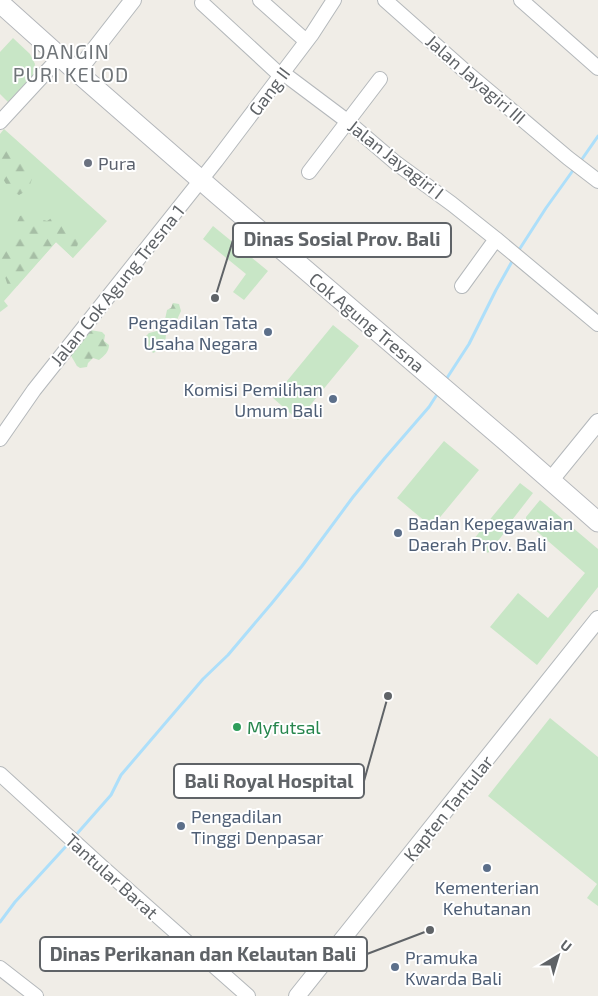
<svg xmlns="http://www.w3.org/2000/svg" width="598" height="996" font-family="'Exo 2',sans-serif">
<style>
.green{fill:#c8e6c6}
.forest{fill:url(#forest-firs)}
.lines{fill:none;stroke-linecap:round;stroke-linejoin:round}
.stream{stroke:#addffa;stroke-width:3}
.minor-casing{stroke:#b4b8bb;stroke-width:16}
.tertiary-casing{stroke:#b4b8bb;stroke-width:18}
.secondary-casing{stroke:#b4b7bb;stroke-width:21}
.minor{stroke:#fff;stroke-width:14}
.tertiary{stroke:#fff;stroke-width:16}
.secondary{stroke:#fff;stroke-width:19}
.worship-dot{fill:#6b7280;stroke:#fff;stroke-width:2}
.service-dot{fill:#5c6f8a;stroke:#fff;stroke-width:2}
.leisure-dot{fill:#2e9e5b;stroke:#fff;stroke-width:2}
.labels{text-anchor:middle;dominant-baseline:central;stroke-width:4;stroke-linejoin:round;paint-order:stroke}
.street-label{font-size:18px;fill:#5f6367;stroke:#fff}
.worship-label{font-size:18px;fill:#5b616d;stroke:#fff;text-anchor:start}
.service-label{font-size:18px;fill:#4e5e75;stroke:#fff;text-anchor:start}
.leisure-label{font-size:18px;fill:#27864d;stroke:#fff;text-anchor:start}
.quarter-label{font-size:20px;letter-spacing:1px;fill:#707579;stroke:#fff}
.leader{fill:none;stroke:#5f6367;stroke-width:2}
.callout-dot{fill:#5f6367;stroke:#fff;stroke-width:2}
.callout{fill:#fff;stroke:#5f6367;stroke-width:2}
.callout-label{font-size:19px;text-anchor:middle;font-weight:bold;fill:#5f6367}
</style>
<defs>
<pattern id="forest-firs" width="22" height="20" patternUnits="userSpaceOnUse" patternTransform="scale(1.25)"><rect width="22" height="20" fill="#c8e6c6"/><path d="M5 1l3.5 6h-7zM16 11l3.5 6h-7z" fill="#a6bea5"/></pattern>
</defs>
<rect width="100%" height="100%" fill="#f0ede7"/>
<path class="green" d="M13 38 30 54 35 64 33 75 8 102 0 94V52Z
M4 129 107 221 73 258 56 242 4 301 8 306 0 312V134Z
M213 226 268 271 244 300 233 292 246 274 203 239Z
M333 325 359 346 298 420 273 398Z
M444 441 479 470 432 527 397 498Z
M520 483 533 493 509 524 510 526 488 553 473 540Z
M540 500 598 549V587L537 665 490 627 518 593 548 618 585 573 526 522V517Z
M550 718 598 757V906L587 898 597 884 488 796Z"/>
<path class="forest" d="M10 148 14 157 30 164 32 179 28 190 19 195C0 184 0 171 0 149Z
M28 213 36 218 47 221 56 215 64 219 80 238 73 258 56 242 17 286H8L0 262V247L1 245 3 249 9 246 14 228 20 216Z
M173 303 179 304 181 311 175 324 166 334 165 345 160 350 153 353 146 345V336L149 333 157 331 159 323 164 324 167 310 171 308Z
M90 330 102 332 105 335 104 341 109 345C109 352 104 356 99 360L93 358 88 363 87 367 80 368 77 366 70 354Z"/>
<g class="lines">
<path class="stream" d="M580 162 598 136
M517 253 546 208 574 169
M445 381 469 344 496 290 514 258
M75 836 111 795 121 775 203 679 228 655 272 603 302 566 353 497 384 459 429 407 438 393
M0 922 15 902 69 843"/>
<defs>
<path id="minor" d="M260 0 306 41
M385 0 465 71 568 158 598 181
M521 0 598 68
M202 3 280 75
M283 73 347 121 396 163 452 204 496 239 598 324
M0 122 60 57
M309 172 380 79
M462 286 496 239
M0 439 34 390 216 161 312 34 334 0
M0 774 102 867 248 996
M0 968 36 996"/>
<path id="tertiary" d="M77 72 133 0
M550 481 598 422
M297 996 598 619"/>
<path id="secondary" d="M0 3 77 72 218 195 508 443 598 522"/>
</defs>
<use href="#minor" class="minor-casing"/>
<use href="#tertiary" class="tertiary-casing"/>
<use href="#secondary" class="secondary-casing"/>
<use href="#minor" class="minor"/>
<use href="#tertiary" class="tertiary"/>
<use href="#secondary" class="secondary"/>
</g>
<circle class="worship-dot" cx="88" cy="163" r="5"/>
<g class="service-dot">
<circle cx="268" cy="332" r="5"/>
<circle cx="333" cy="399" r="5"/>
<circle cx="398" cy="533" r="5"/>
<circle cx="181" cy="826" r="5"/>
<circle cx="487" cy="868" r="5"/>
<circle cx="395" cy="967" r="5"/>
</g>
<circle class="leisure-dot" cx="237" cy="727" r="5"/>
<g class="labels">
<g class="street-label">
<text transform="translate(476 79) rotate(41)">Jalan Jayagiri III</text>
<text transform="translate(269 91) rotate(-53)">Gang II</text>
<text transform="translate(396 159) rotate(38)">Jalan Jayagiri I</text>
<text transform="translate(117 285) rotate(-51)">Jalan Cok Agung Tresna 1</text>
<text transform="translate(367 322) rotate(40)">Cok Agung Tresna</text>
<text transform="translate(448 808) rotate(-51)">Kapten Tantular</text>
<text transform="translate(112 876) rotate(42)">Tantular Barat</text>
</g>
<g class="worship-label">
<text x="98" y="163">Pura</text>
</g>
<g class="service-label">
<text x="258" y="322" text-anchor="end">Pengadilan Tata<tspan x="258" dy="21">Usaha Negara</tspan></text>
<text x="323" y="389" text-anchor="end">Komisi Pemilihan<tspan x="323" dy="21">Umum Bali</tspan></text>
<text x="408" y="523">Badan Kepegawaian<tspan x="408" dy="21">Daerah Prov. Bali</tspan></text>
<text x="191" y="816">Pengadilan<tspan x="191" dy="21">Tinggi Denpasar</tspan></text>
<text x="487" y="887" text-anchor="middle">Kementerian<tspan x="487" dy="21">Kehutanan</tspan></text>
<text x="405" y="957">Pramuka<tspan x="405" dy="21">Kwarda Bali</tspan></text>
</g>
<g class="leisure-label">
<text x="247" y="727">Myfutsal</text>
</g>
<g class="quarter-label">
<text x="71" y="51">DANGIN<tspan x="71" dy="23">PURI KELOD</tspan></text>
</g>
</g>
<path class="leader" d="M215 298L233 240M388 696L364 781M430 930L367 954"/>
<g class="callout-dot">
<circle cx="215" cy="298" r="5"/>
<circle cx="388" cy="696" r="5"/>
<circle cx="430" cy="930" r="5"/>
</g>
<g class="callout">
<rect x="233" y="223" width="218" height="34" rx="5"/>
<rect x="174" y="764" width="190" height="34" rx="5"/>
<rect x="40" y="937" width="327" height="34" rx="5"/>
</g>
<g class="callout-label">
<text x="342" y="246">Dinas Sosial Prov. Bali</text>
<text x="269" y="788">Bali Royal Hospital</text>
<text x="203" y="961">Dinas Perikanan dan Kelautan Bali</text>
</g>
<g transform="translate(558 956) rotate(38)" stroke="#ffffff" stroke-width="4" paint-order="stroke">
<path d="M0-4L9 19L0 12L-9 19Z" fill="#5f6367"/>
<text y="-8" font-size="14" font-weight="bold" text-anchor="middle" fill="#5f6367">U</text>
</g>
</svg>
